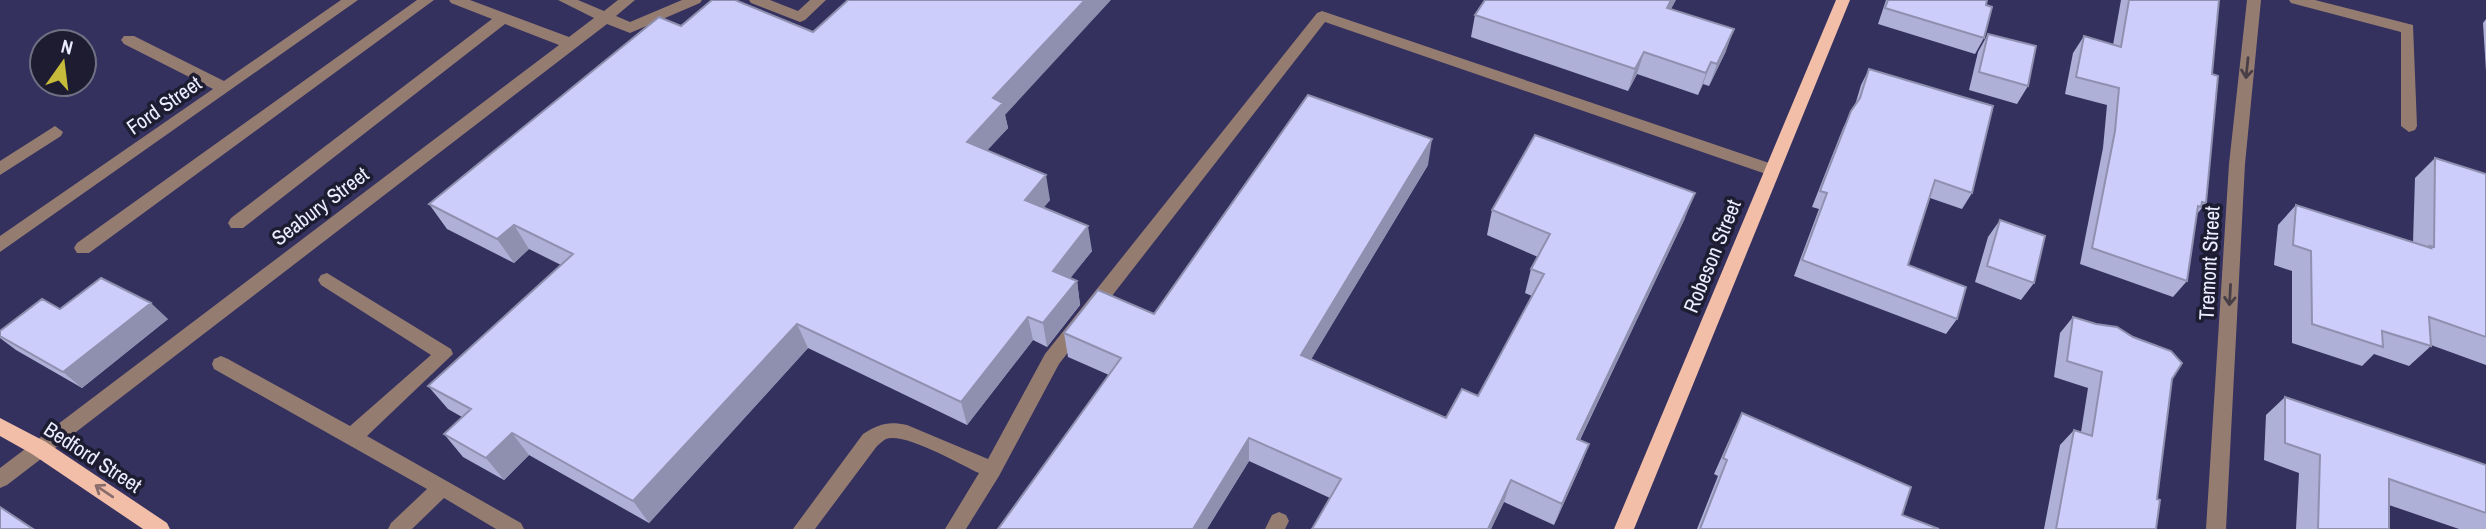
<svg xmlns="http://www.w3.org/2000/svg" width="2486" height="529" font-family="'Archivo Narrow',sans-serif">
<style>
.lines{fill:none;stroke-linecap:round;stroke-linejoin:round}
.minor{fill:#957c71;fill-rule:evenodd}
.major{fill:#f2bea8;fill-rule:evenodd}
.wall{fill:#afb0d7}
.shaded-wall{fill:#8f90af}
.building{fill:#cccdfa;stroke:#8f90af;stroke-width:2}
.oneway{stroke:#473e47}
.oneway2{stroke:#886d6c}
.labels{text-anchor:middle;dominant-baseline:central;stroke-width:7;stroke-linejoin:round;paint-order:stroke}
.street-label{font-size:21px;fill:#ecedfe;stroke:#1d1c31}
</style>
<rect width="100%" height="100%" fill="#34315f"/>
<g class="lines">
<path class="minor" d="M341 0H358L0 252V236L213 89 124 44 121 40 124 36H134L224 81Z
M417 0H434L89 253H77L74 248 77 243Z
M449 0H470L569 37 594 18 558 0H578L604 11 618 0H635L616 16 630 22 682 0H702L700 3 630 33 607 24 7 485 0 488V468L559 45 505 24 243 228H231L228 223 231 218 492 19 451 3Z
M749 0H770L798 11 810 0H826L805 20 800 22 751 3Z
M2247 0H2261L2245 164 2226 529H2206L2229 164Z
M2289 0H2315L2413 25 2417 126 2415 130 2409 132 2401 126V32L2291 3Z
M1322 11 1778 166 1780 170 1778 174H1766L1325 22 1059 364 999 476 966 529H945L979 473C961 465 905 432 886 439 882 441 880 444 877 446L815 529H793L863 434C879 424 888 421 907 425L988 459 1045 354 1317 13Z
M55 126 63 132 61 136 0 175V161Z
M327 273 451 349 453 354 367 436 521 523 524 529H496L444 498 412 529H388L391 523 427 489 214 369 212 364 214 359 221 356 228 359 350 426 431 355 321 285 318 280 321 275Z
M1279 512 1286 515 1289 521 1285 529H1265L1272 515Z"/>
<path class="major" d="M1836 0H1850L1634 529H1614Z
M0 418 46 442 167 523 170 529H143L32 454 0 436Z"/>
</g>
<path class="wall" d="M1886 0H1987L1984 38 1975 54 1878 24Z
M2121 0H2219L2212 74 2206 203 2197 214 2187 281 2173 297 2080 264 2103 148 2107 105 2065 94 2073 53 2084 36 2113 45Z
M1671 9 1726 51 1709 86 1703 84 1698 95 1637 74 1628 91 1471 37 1475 15Z
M2486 19V71L2483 23Z
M681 26 813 32 1005 115 1008 128 987 150 1050 200 1043 208 1092 251 1070 278 1077 281 1080 305 1047 347 1033 340 967 425 808 348 649 523 529 455 504 480 463 457 444 434 462 417 448 409 428 386 561 265 529 249 514 263 447 229 429 204Z
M1988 34 2028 86 2017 104 1969 90 1978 52Z
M1869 69 1972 193 1962 209 1930 198 1908 265 1957 319 1946 334 1794 276 1819 209 1812 207 1843 128 1855 105 1861 85Z
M2435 158 2486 174V365L2431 345V346L2409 366 2374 354 2362 366 2292 343V271L2274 265 2278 225 2296 205 2413 243 2415 178Z
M1428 165 1311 359 1446 418 1478 396 1532 296 1525 293 1531 269 1538 257 1487 235 1492 210 1685 218 1580 440 1589 444 1580 467 1554 525 1504 502 1491 529H1312L1330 498 1249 461 1207 529H998L1109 375 1068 357 1064 333 1154 314Z
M2000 220 2034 283 2021 300 1975 282 1988 237Z
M60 309 168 319 82 388 16 350 0 338V331Z
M2073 317 2172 379 2157 499 2156 529H2044L2060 445 2074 430 2081 432 2088 388 2054 377 2060 333Z
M2285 397 2486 465V529H2459L2389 505V529H2296L2299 473 2264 460 2266 415Z
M1742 413 1902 515 1939 529H1697L1718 476 1714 474 1734 429Z"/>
<path class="shaded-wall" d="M1085 0H1111L1005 115 1008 128 972 167 967 142 993 98Z
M1671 0H1676L1660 30 1667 8Z
M1734 29 1726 51 1709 86 1717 64Z
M1644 52 1637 74 1628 91 1635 69Z
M1711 62 1703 84 1698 95 1706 73Z
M1432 139 1428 165 1300 378 1301 355Z
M1046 175 1050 200 1029 225 1025 200Z
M1695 193 1685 218 1569 462 1577 439Z
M514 225 529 249 514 263 497 239Z
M1088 226 1092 251 1057 295 1053 271Z
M1077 281 1080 305 1047 347 1043 323Z
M151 303 168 319 82 388 63 372Z
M1028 317 1033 340 967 425 961 402Z
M797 324 808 348 649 523 633 501Z
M512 433 529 455 504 480 486 458Z
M1249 438V461L1207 529H1193Z
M1589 444 1580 467 1554 525 1562 504Z
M1511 480 1504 502 1491 529H1488Z"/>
<path class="building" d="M712 0H735L813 32 848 0H1085L993 98 1003 103 967 142 1046 175 1025 200 1088 226 1053 271 1077 281 1043 323 1028 317 961 402 797 324 633 501 512 433 486 458 444 434 471 409 428 386 573 254 514 225 497 239 429 204 659 17 681 26Z
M1485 0H1671L1667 8 1734 29 1717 64 1711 62 1706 73 1644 52 1635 69 1475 15Z
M1888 0H1987L1986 5 1992 7 1984 38 1885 8Z
M2129 0H2219L2212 74 2218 76 2206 203 2202 202 2201 207 2198 206 2187 281 2092 248 2115 131 2119 88 2076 77 2084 36 2121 47Z
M1988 34 2036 46 2028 86 1979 72Z
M1869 69 1993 106 1972 193 1935 180 1908 265 1966 287 1957 319 1802 260 1827 193 1820 191 1851 111 1860 98Z
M1308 95 1432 139 1301 355 1446 418 1462 389 1478 396 1544 274 1531 269 1550 234 1492 210 1535 135 1695 193 1577 439 1589 444 1562 504 1511 480 1488 529H1312L1341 479 1249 438 1193 529H998L1121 358 1064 333 1098 290 1154 314Z
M2435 158 2486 174V337L2429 317 2431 346 2382 331 2383 347 2312 324 2311 251 2293 245 2296 205 2431 248 2430 246 2434 247Z
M2000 220 2045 236 2034 283 1987 266Z
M101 278 151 303 63 372 0 336V331L42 299 60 309Z
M2073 317 2096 324 2117 327 2133 337 2171 351 2182 363 2172 379 2157 499 2160 500 2156 529H2056L2074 430 2092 436 2102 372 2067 361Z
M2285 397 2486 465V513L2389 479V529H2318L2320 455 2285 443Z
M1742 413 1911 487 1902 515 1939 529H1700L1727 460 1723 458Z
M0 507 33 529H0Z"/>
<defs><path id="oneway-shaft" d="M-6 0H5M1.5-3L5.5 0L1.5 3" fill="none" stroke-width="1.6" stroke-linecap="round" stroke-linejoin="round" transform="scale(1.75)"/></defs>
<g class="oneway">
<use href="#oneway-shaft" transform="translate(2247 68) rotate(96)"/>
<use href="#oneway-shaft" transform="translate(2230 295) rotate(93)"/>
</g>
<use class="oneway2" href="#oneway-shaft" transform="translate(104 491) rotate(-146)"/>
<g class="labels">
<g class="street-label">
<text transform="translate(164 105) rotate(-35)">Ford Street</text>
<text transform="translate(320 206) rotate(-37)">Seabury Street</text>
<text transform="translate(1712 256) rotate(-68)">Robeson Street</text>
<text transform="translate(2209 263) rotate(-87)">Tremont Street</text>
<text transform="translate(93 457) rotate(33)">Bedford Street</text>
</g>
</g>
<g transform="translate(63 63) rotate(14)"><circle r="33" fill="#1d1c31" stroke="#707083" stroke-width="2"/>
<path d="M0-5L12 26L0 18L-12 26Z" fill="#c7bb3c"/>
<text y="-10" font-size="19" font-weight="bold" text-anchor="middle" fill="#ecedfe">N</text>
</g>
</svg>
